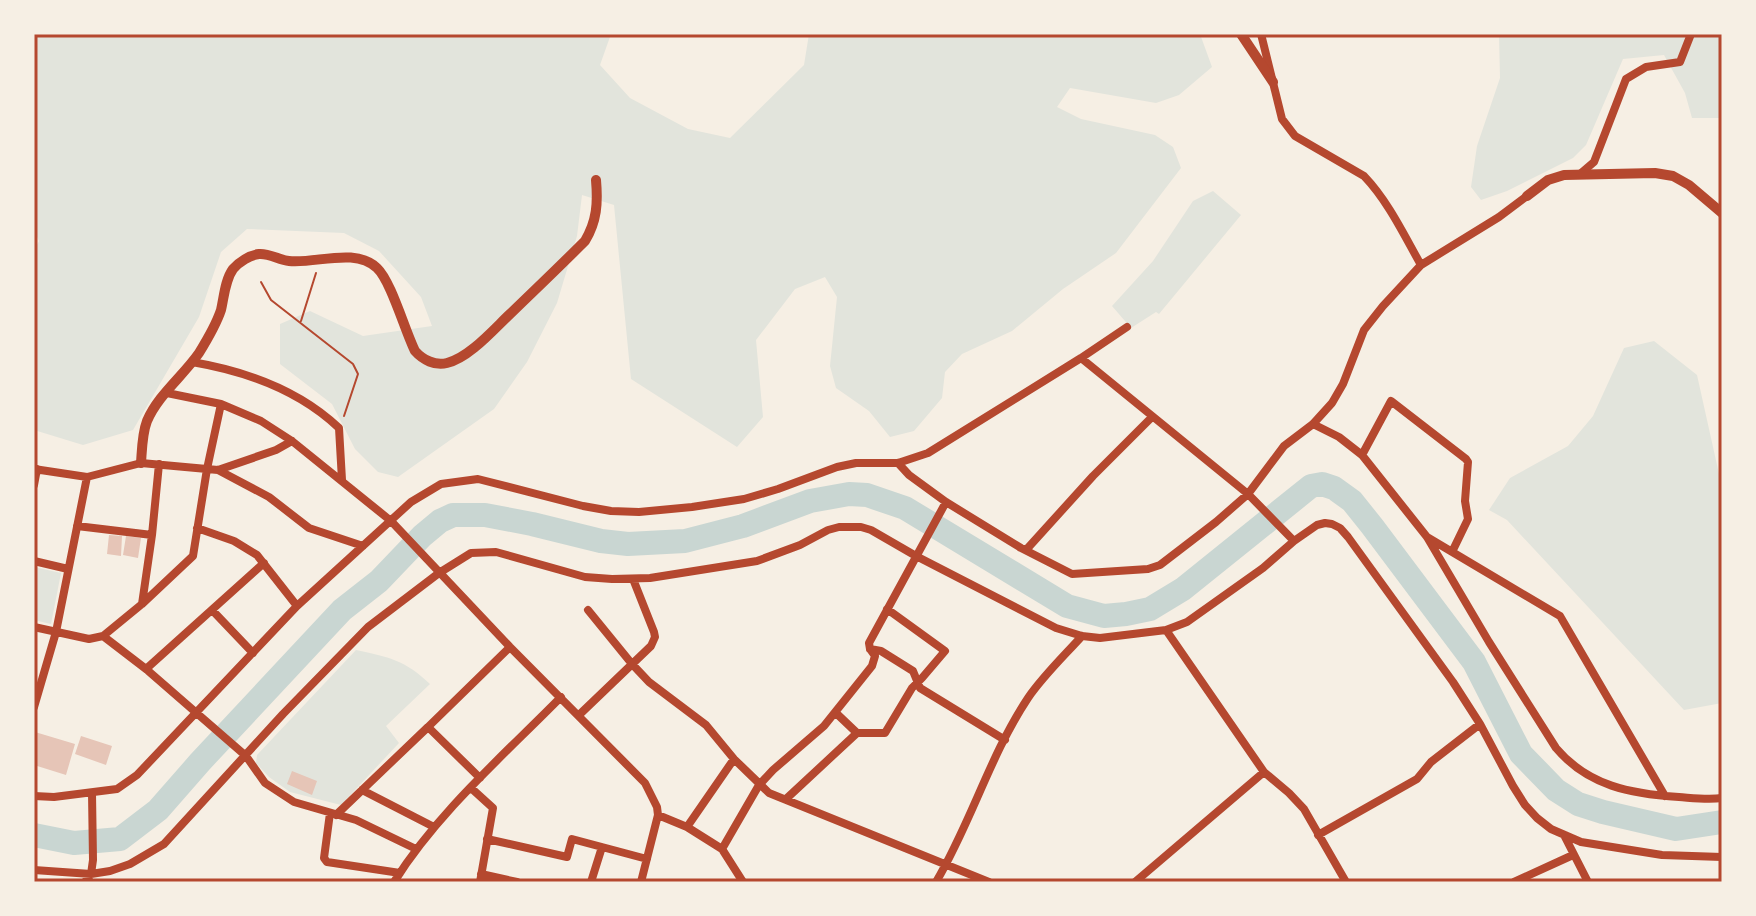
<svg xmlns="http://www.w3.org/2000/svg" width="1756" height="916" font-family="'Open Sans',sans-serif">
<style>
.green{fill:#e2e4dc}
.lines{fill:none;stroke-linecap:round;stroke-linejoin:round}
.river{stroke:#c9d6d2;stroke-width:24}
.building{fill:#e6c5b7}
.path{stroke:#b5482f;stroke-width:2}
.minor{stroke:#b5482f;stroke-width:8}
.tertiary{stroke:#b5482f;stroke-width:10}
.neatline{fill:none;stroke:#b5482f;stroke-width:3}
</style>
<rect width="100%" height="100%" fill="#f6efe4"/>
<path class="green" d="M34 34H611L600 65 630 98 688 129 730 138 804 65 809 34H1200L1212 67 1179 95 1156 103 1070 88 1057 107 1081 119 1155 135 1173 147 1181 168 1116 253 1063 289 1012 331 962 354 945 372 942 398 914 431 890 437 869 411 836 388 830 366 837 297 825 277 795 289 756 340 763 417 737 447 631 379 614 205 582 195 577 236 557 303 527 362 494 409 398 477 378 472 355 449 332 404 280 364V324L310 311 363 336 432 326 421 297 379 251 344 233 247 229 221 252 199 317 133 430 83 445 34 430V251L39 241 34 230Z
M1499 34H1722V118H1692L1685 93 1664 55 1623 59 1586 145 1573 158 1507 191 1481 200 1471 187 1477 146 1500 78Z
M1213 191 1241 215 1159 314 1156 312 1131 328 1112 306 1153 261 1193 201Z
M1654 341 1697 375 1719 474 1722 477V703L1684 710 1507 520 1489 510 1510 478 1568 446 1593 416 1624 348Z
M34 567 61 573 51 624 34 620Z
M356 650C389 657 405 660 430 684L386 726 399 743 341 805 290 792 269 777 256 763 257 755Z"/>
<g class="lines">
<path class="river" d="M34 835 74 843 120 839 158 810 200 762 342 610 379 581 422 536 440 521 453 515H485L532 524 601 541 628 544 685 541 743 526 810 501 849 494 867 495 905 508 1067 606 1104 616 1126 614 1150 609 1183 589 1311 486 1322 484 1334 488 1352 501 1372 526 1474 662 1521 754 1556 790 1578 804 1603 812 1676 829 1722 822"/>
</g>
<path class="building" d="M109 535 122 536 121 556 107 554Z
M126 536 141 538 138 558 123 555Z
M35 732 75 744 66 775 34 765Z
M81 736 112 746 106 765 75 754Z
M292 771 317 781 312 795 287 784Z"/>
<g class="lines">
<path class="path" d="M261 282 271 300 353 364 358 374 344 416
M301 321 316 273"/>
<path class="minor" d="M1261 34 1282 119 1295 136 1364 176C1388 201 1404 235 1421 265
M1580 174 1594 162 1626 79 1646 67 1680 62 1691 34
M1081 358 1127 327
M192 362C245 371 299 390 339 428L342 480
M167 393 221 404 261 421 292 441 391 521 510 647 645 783 657 807 658 815 641 882
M1313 424 1339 437 1362 455 1427 537 1489 642 1556 748C1588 786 1631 794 1679 797 1693 798 1708 800 1722 798
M1362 455 1391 401 1466 459 1468 462 1465 501 1468 519 1452 552
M898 463 909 475 946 502 1021 548 1072 574 1148 569 1160 565 1216 522 1248 494 1284 446 1313 424 1332 403 1343 384 1364 330 1383 306 1421 265 1499 217 1527 196
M34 469 87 477 141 463 218 470 276 450 292 441
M218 470 269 497 309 528 363 546
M34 485 37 469
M77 526 152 535
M197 528 234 541 257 555 297 606
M1427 537 1560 616 1665 796
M1026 550 1093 476 1152 417
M34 561 68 569
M142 604 152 535 159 464
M212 610 253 653
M588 610 632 664 649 682 706 725 734 759 769 793 989 882
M34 627 89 639 103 636 146 669 246 756 265 783 294 802 356 820 416 849
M1166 630 1264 772 1289 793 1304 809 1346 882
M103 636 142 604 193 556 207 469 221 404
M870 649 881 651 913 671 920 688 1005 740
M146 669 264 563
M34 707 56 632 87 477
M836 713 857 733
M579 715 651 646 655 637 654 632 633 579
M480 778 428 727 510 647
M471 788 493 808 480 882
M362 790 434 827
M34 796 54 797 117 789 137 775 297 606 411 502 441 484 478 479 583 506 611 511 639 512 692 507 744 499 778 489 837 467 856 463H898L928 453 1081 358 1248 494 1294 541
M786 799 857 733H885L912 688 922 678 945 651 887 609
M330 813 324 858 327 862 400 873
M336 815 428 727
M658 815 687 827 722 849 743 882
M687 827 734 759
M1318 835 1417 779 1431 762 1480 724
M1564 835 1588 882
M487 839 567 857 572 839 647 859
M722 849 759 785 773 770 824 726 872 666 875 656 870 649 869 643 946 502
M34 870 91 874 110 871 130 864 164 844 283 714 368 627 439 573 471 553 496 552 585 577 612 579 650 578 757 561 800 545 828 530 839 527H861L871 530 916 556 1056 628 1082 636 1100 638 1166 630 1187 622 1263 568 1294 541 1317 525 1325 523 1332 524 1340 528 1348 537 1453 682 1480 724 1513 786 1525 805 1537 818 1551 829 1581 842 1662 855 1722 857
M481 874 517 882
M85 882 91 874 93 860 92 793
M394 882C438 812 503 756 561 697
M591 882 602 847
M936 882C971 823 990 755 1028 698 1043 676 1064 656 1082 636
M1135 882 1264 772
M1514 882 1573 855"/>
<path class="tertiary" d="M1241 34 1273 82
M1527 196 1548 180 1564 175 1655 173 1673 176 1689 185 1722 213
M141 463C142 450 142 434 147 421 158 395 183 376 199 353 207 340 216 325 221 310 224 297 225 280 233 269 239 262 250 255 259 254 269 253 279 260 289 261 316 264 355 247 377 268 391 281 405 331 415 351 423 360 435 366 447 363 469 358 494 329 510 314 535 290 560 266 585 241 597 221 598 203 596 180"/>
</g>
<rect width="1756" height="916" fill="none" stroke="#f6efe4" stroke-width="72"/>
<rect x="36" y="36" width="1684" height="844" class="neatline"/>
</svg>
